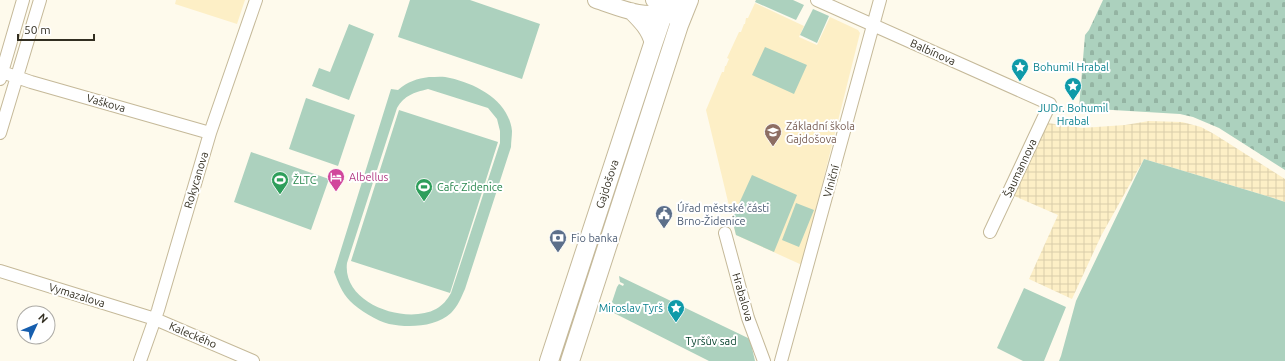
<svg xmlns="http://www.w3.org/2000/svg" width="1285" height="361" font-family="Ubuntu,sans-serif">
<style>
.built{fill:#fdefc6}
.industrial{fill:url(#industrial-grid)}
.green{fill:#acd1be;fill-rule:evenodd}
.cemetery{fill:url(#cemetery-stones)}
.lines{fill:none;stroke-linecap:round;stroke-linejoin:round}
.street-casing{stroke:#c5b999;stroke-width:14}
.secondary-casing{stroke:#c5b999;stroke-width:18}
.primary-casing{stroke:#c5b999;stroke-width:20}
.street{stroke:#fff;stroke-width:12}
.secondary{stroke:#fff;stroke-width:16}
.primary{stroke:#fff;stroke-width:18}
.labels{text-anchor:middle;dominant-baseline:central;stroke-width:4;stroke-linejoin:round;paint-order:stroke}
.street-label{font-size:11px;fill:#322e21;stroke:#fff}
.culture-label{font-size:11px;fill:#0d838f;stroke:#fff;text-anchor:start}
.education-label{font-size:11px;fill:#785e54;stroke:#fff;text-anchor:start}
.hotel-label{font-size:11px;fill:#b23c85;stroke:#fff;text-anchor:start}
.leisure-label{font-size:11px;fill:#27864d;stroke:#fff;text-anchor:start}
.service-label{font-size:11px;fill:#4e5e75;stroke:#fff;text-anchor:start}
.park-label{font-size:11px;fill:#013e28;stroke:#fff}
</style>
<defs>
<pattern id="industrial-grid" width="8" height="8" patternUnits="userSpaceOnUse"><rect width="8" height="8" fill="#fdefc6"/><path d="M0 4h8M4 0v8" fill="none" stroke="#d9cdaa"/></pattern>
<pattern id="cemetery-stones" width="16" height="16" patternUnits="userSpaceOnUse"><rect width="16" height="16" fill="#acd1be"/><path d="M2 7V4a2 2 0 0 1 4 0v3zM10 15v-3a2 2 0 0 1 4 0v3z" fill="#94b4a3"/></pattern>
</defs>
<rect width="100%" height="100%" fill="#fefaec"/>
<path class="built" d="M176 0H245L237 24 175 4Z
M755 3 804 26 799 37 817 45 830 17 858 30 860 33 802 265 736 235 706 110 722 72H724L725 66H726L729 59 727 58 739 32H741L744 24H745L746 18H748Z"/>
<path class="industrial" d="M1149 121 1182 122 1201 127 1214 134 1285 179V202L1270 197 1144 159 1101 236 1072 299 1029 279 1058 215 1014 196 1048 123 1082 128 1125 125Z"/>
<path class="green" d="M410 0H470L540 24 522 79 398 37Z
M756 0H793L804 5 796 20 755 2Z
M813 9 829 16 817 43 800 35Z
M349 24 374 34 349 100 312 86 319 68 330 72Z
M765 47 807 65 794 94 752 75Z
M429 77C436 77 444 76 450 78 477 84 509 101 512 131 512 136 511 142 511 147L465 289C461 298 458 306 451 313 436 327 409 328 389 324 377 321 359 310 350 301 342 293 338 282 334 272L391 89 398 90C408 81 417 79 429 77ZM428 89 488 108 497 119 500 131V143L451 293C447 300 443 305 436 309 406 325 342 304 347 263L397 108C405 95 413 93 428 89Z
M306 98 355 115 338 166 289 149Z
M399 110 498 142 450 293 351 261Z
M251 152 329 179 311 230 234 202Z
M1144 159 1270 197 1285 202V361H1059L1061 356 1076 301Z
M752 175 797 195 774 252 736 235 732 219Z
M796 203 814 210 799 247 782 240Z
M619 276 750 339 755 361H709L608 310 610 307 615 309 616 306 612 302 617 287 619 284 623 286 624 284 620 282Z
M1024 288 1066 307 1044 361H1023L997 348Z"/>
<path class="cemetery" d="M1103 0H1285V170L1219 128 1193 117 1180 114 1079 108 1085 35 1089 30Z"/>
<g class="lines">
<defs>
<path id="street" d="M817 0 1050 104 990 232
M2 72 31 82 210 133
M0 79 23 0
M0 133 40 0
M725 233 748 318 764 361
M0 271 155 319 253 361
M140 361 158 310 210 133 256 0
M781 361 880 0"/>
<path id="secondary" d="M596 0C618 7 645 20 667 11 674 8 680 4 686 0
M654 0 660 3 673 16
M631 11C641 21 650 30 653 44"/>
<path id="primary" d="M549 361 653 44 668 0
M570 361 679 25 689 0"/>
</defs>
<use href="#street" class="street-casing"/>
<use href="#secondary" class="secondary-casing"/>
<use href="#primary" class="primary-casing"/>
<use href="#street" class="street"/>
<use href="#secondary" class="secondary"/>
<use href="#primary" class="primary"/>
</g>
<defs>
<symbol id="sight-pin" viewBox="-11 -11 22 30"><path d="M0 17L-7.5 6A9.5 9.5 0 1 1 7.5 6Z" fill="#0f9aa8" stroke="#fff"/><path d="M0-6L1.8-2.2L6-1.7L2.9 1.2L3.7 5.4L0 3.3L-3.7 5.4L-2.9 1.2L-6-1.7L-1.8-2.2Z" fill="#fff"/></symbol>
<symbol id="school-pin" viewBox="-11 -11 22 30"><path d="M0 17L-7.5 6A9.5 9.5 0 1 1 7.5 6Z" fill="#8d6e63" stroke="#fff"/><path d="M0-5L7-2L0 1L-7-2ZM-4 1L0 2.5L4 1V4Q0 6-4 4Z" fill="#fff"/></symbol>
<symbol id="hotel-pin" viewBox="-11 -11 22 30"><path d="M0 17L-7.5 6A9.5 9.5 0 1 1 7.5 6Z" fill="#d1479c" stroke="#fff"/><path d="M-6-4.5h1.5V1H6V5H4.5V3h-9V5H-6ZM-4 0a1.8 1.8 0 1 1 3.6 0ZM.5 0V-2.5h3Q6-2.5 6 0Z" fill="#fff"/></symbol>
<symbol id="stadium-pin" viewBox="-11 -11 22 30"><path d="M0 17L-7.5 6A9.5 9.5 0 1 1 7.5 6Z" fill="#2e9e5b" stroke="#fff"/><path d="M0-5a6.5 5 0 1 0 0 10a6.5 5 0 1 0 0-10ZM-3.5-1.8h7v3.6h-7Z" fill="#fff"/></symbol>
<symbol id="civic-pin" viewBox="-11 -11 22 30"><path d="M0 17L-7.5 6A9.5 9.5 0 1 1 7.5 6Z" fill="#5c6f8a" stroke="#fff"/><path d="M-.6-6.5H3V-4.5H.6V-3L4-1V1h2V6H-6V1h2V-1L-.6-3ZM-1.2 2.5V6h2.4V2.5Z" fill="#fff"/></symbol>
<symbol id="bank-pin" viewBox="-11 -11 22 30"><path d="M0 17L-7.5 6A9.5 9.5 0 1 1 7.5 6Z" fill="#5c6f8a" stroke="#fff"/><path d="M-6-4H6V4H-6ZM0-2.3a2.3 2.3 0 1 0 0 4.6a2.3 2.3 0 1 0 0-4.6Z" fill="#fff"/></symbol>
</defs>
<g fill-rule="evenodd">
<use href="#sight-pin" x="1010" y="57" width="20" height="27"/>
<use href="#sight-pin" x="1063" y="76" width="20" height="27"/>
<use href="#school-pin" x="763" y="122" width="20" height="27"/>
<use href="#hotel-pin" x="326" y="167" width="20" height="27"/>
<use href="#stadium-pin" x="270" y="170" width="20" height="27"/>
<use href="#stadium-pin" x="414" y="177" width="20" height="27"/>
<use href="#civic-pin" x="654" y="204" width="20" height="27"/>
<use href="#bank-pin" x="548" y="228" width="20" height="27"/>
<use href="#sight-pin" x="666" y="298" width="20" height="27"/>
</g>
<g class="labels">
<g class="street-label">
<text transform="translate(933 52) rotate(24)">Balbínova</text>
<text transform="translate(106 103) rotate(16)">Vaškova</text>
<text transform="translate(1020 168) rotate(-65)">Šaumannova</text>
<text transform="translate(196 180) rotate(-73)">Rokycanova</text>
<text transform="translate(831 181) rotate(-75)">Viniční</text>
<text transform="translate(607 184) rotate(-72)">Gajdošova</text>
<text transform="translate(77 295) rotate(17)">Vymazalova</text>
<text transform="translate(743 297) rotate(74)">Hrabalova</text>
<text transform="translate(193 335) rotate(23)">Kaleckého</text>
</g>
<g class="culture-label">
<text x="1033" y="67">Bohumil Hrabal</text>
<text x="1073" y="108" text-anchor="middle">JUDr. Bohumil<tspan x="1073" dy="13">Hrabal</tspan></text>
<text x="663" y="308" text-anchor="end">Miroslav Tyrš</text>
</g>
<g class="education-label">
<text x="786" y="126">Základní škola<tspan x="786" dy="13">Gajdošova</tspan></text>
</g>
<g class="hotel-label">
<text x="349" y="177">Albellus</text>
</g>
<g class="leisure-label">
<text x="293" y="180">ŽLTC</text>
<text x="437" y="187">Cafc Zidenice</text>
</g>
<g class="service-label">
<text x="677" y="208">Úřad městské části<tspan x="677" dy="13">Brno-Židenice</tspan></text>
<text x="571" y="238">Fio banka</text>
</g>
<g class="park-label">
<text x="711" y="341">Tyršův sad</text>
</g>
</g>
<g transform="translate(36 325) rotate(46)"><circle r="19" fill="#ffffff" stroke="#adaba6"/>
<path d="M0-3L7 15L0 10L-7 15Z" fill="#165eae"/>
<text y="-6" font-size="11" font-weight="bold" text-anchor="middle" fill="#322e21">N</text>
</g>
<path d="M18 34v6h76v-6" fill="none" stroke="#322e21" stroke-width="2"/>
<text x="24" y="34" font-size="12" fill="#322e21" stroke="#ffffff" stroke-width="3" paint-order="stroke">50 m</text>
</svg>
